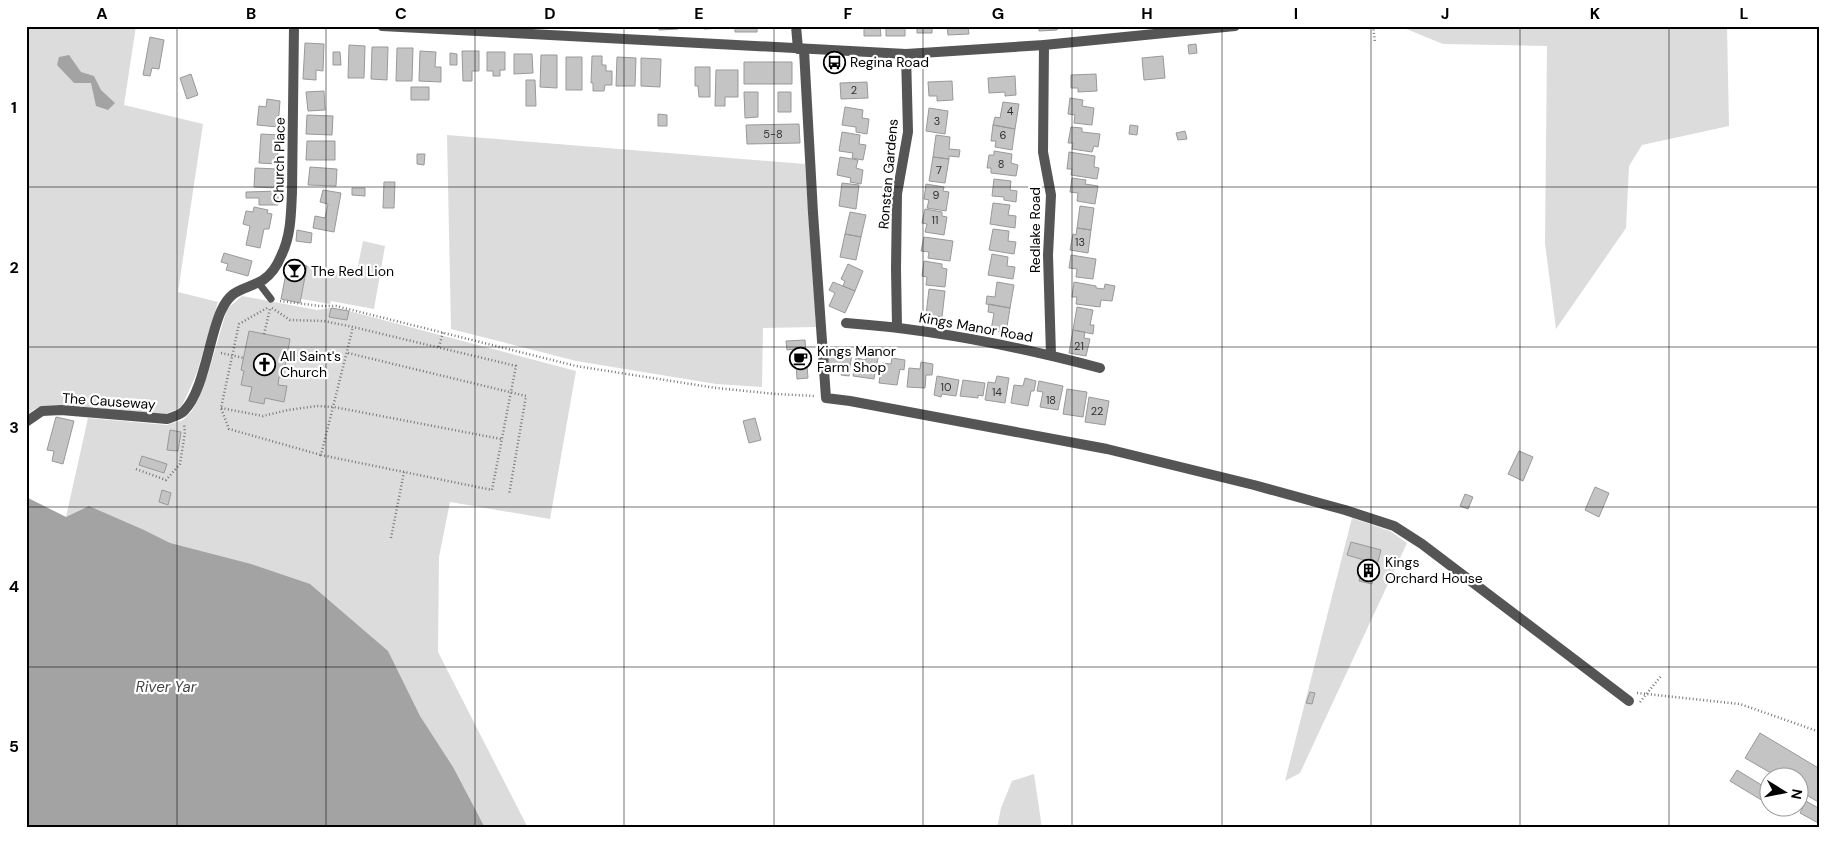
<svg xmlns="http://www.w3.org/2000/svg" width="1846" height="854" font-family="'DM Sans',sans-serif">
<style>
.green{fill:#dcdcdc}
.water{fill:#a3a3a3}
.building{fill:#c4c4c4;stroke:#999}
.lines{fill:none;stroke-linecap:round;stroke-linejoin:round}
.path{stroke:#777;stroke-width:2.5;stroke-dasharray:1 2.5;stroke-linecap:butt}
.service{stroke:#555;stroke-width:7}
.minor{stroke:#555;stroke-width:10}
.tertiary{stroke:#555;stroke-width:10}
.grid{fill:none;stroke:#000;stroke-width:1;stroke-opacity:0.55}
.labels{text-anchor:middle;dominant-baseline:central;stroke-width:4.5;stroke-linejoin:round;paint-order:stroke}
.number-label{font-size:11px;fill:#313131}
.poi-label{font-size:14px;fill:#000;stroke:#fff;text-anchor:start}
.street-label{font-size:14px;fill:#000;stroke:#fff}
.water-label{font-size:15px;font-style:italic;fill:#444;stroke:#fff}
.neatline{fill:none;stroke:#000;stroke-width:2}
.grid-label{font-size:16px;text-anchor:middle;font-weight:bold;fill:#000}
</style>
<rect width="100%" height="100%" fill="#fff"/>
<path class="green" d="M26 26H136L124 105 203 124 178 292 218 302 197 372 188 393 182 405 178 409 165 414 60 405 42 406 33 410 26 416Z
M1399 26H1727L1729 126 1642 145 1629 166 1626 228 1556 329 1545 243 1547 46 1443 44Z
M447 135 805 164 816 327 763 328 762 387 716 384 576 361 451 329Z
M363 241 385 246 374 309 331 301 330 304 301 299 307 266 356 275Z
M242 296 317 310 331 308 349 311 576 371 550 519 450 502 439 557 438 652 528 828H374L26 497 66 517 88 418 167 425 183 420 192 411 198 399 208 374 227 309Z
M1352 518 1390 531 1407 543 1300 773 1285 781Z
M1034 774 1042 828H997L1001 808 1012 781Z"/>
<path class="water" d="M69 55 81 72 94 76 101 90 115 103 108 110 96 106 91 83H74L57 65 59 57Z
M26 497 66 517 89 506 144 530 170 543 251 564 310 584 388 651 420 716 453 767 485 828H26Z"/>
<path class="building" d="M659 26H678V29L659 30Z
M704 26H723V28L704 29Z
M735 26H757V32H735Z
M864 26H880L881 36H864Z
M886 26H905V36H886Z
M917 26H932V33H917Z
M947 26H968L969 34 948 35Z
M1018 26H1035V28H1018Z
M1039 26H1057V30L1039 31Z
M150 37 164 40 159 69 152 68 150 76 143 75Z
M305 43 324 44 323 71 316 70V80L303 79Z
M1196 44 1197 53 1189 54 1188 45Z
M349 45 365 46 364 78H348Z
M372 47H388L387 80 371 79Z
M397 48H413L412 81H396Z
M420 51 436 52 435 67H441V82L419 81Z
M462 51H479V71H472V81H463Z
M333 52H340L341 65H333Z
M487 52H505V70H500V76H493V71H487Z
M450 53 457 54V65H450Z
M514 54H532L533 73 514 74Z
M541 55H557V88L540 87Z
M592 56H602V65H606V71H612V85H605L604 91H593V83H591Z
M1163 56 1165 78 1144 80 1142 58Z
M566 57H582V90H566Z
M617 57 636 58 635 86H616Z
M641 58 661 59 660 87 641 86Z
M744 62H792V84H744Z
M695 67H710V97H699L698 86H695Z
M716 70H738V97H725V106H715Z
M191 74 198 95 187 99 180 78Z
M1096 74 1097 91 1078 92V88H1071V75Z
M1015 76 1016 95 1005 96V92L989 93 988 78Z
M526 80H535L536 106H526Z
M952 81 953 100 937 101V96H929L928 82Z
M867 82 868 98 841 99 840 83Z
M411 87H429V100H411Z
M324 91 325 110 308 111 306 92Z
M744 92H758V117L745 118Z
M778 92H791V112H778Z
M1070 98 1083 100 1082 106 1094 108 1092 125 1074 123 1075 115 1068 114Z
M267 99 280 101 278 127 257 125 259 106 266 107Z
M1003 102 1019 104 1015 129 993 125 995 117 1000 118Z
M845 107 863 110 862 118 869 119 867 134 856 132V127L842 125Z
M929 108 948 111 945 134 926 131Z
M658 114 667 115V126H658Z
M307 115 333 116 332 135 306 134Z
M799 124 800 143 747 144 746 125Z
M993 125 1015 129 1012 150 995 147 996 141H991Z
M1130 125 1138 126 1137 135 1129 134Z
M1071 127 1082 128V132L1100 134 1098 147 1094 146 1092 152 1072 149 1073 143H1068Z
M1185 131 1187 139 1178 140 1176 133Z
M842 132 860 135 859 144 866 145 863 160 852 158 853 153 839 151Z
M261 134 279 135 277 164 259 163Z
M936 135 950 137 949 149 960 150 959 157 949 156V159L933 157Z
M307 141H335V160H306Z
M994 151 1012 154 1011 163 1018 165 1016 176 991 173V168H987L989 155H994Z
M1069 152 1095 156 1094 167 1099 168 1097 179 1071 175 1072 169H1067Z
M417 154H425L424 165 417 164Z
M840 157 858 160 856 168 863 170 861 184 850 182 851 178 837 175Z
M933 157 949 159 945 183 929 181Z
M310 167 337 169 336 186 308 185Z
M255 168 278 169 277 188 254 187Z
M1072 178 1086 180 1085 184 1098 186 1095 204 1077 201 1078 193 1070 192Z
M994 179 1011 181 1010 190 1017 191 1016 202 1004 200V197L992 196Z
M384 182H395L394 208H383Z
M842 183 859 185 856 209 839 206Z
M926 184 944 187 943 191 949 192 946 211 927 208 929 200 924 199Z
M352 188H365V196L352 195Z
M323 190 341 193 334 232 313 228 315 216 325 218 328 204 320 202Z
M278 191V205H259V198H246V192Z
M993 203 1010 205 1008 215 1016 216 1015 228 990 224Z
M1080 206 1094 208 1091 230 1077 228Z
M254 207 268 210 267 213 272 214 269 229H264L260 248 246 245 250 226 243 224 246 211 253 212Z
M925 209 942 212V216L947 217 944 235 925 232 927 224 922 223Z
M850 212 866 215 861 237 845 234Z
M1077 228 1091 230 1088 253 1070 250 1073 234 1076 235Z
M993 229 1009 231 1008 241 1016 242 1014 254 989 250Z
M297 230 312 233 311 243 296 241Z
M845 234 861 237 856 260 840 257Z
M924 237 953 241 950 261 928 258 929 252 921 251Z
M224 253 252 261 248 276 226 270 228 264 221 262Z
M992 254 1008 257 1007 266 1015 267 1013 279 988 275Z
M1071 255 1096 259 1093 279 1076 277 1077 269 1069 268Z
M924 261 942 264V268L947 269 945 287 926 285 927 277 922 276Z
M288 263 307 266 300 303 281 299Z
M848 264 863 271 855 291 843 286 845 281 841 279Z
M833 282 855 291 845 313 829 306 835 293 829 290Z
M997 282 1014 285 1010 308 986 304 987 296 995 297Z
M1074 282 1096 286V288L1104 289 1105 284 1115 286 1112 301 1101 300 1100 307 1076 304 1077 297H1072Z
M929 289 945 291 942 317 926 315Z
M989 304 1010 308 1006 333 991 330 994 313 988 312Z
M1077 307 1093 310 1090 325H1094L1093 334 1073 330Z
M331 308 349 311 347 320 329 317Z
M1073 330 1085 332 1084 338 1090 339 1086 356 1069 353Z
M249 331 290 339 283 378 279 377 278 385 287 386 284 402 265 398 264 404 249 401 252 387 241 385 244 371 241 370Z
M805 340 808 378 797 379 795 349 787 350 786 341Z
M829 349 852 352 849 376 841 375 842 370 827 368Z
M867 351 879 353 874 379 853 376 856 358 866 360Z
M892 358 905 360 904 370 900 369 897 385 879 383 882 363 891 364Z
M921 362 933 364 932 375H926L925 388 907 387 909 368 920 369Z
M937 376 959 380 956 396 942 394 941 397 934 395Z
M997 376 1009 378 1005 403 985 400 988 382 995 383Z
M1025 378 1036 381 1034 391H1031L1028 406 1011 403 1014 385 1023 386Z
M963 380 985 383 983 396 978 395V398L960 396Z
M1039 381 1063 386 1058 410 1040 407 1043 392 1037 391Z
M1067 389 1087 392 1083 417 1063 414Z
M1089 397 1109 401 1105 425 1085 422Z
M56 417 74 421 63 464 52 461 54 451 47 450Z
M755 418 761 440 749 443 743 421Z
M170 430 181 432 178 451 167 450Z
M1519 451 1533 457 1523 481 1508 474Z
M142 456 167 464 164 473 139 465Z
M1595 487 1609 493 1599 517 1585 510Z
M162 490 171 493 168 505 159 502Z
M1465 494 1473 497 1468 509 1460 506Z
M1351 542 1381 550 1372 584 1359 581 1364 560 1347 555Z
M1310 692 1315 693 1312 704 1306 703Z
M1760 733 1820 769V803L1798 790V776H1776L1745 758Z
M1737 770 1768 789V804L1730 781Z
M1806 801 1820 809V824L1800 813Z"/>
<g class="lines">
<path class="path" d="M1373 26 1375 42
M280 301 320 306H336L576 366 716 388 776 394 815 396
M267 308 239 324 221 408 229 429 321 455
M272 308 290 320 324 321 353 327 516 366 492 490 321 455 353 327
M264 334 270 309
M439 347 443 332
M221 353 244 358
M348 353 526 396 509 495
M221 408 263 416 288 410 317 406 334 407 501 439
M136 469 166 480 180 464 185 432 184 424
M391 538 404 472
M1637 693 1740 704 1820 732
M1640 702 1661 676"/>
<path class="service" d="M258 282 271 299"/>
<path class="minor" d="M796 26 798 49
M1044 45 1043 152 1051 195 1048 255 1051 355
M804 50 813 213 826 398 850 401 1107 449 1254 485 1345 510 1394 526 1422 544 1629 701
M846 323C931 329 1017 346 1100 368
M897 327 896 269 897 194 908 132 906 54"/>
<path class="tertiary" d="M382 26 906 54 1044 45 1235 26
M26 422 42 411 61 410 167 419C173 417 180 415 184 411 204 391 209 337 221 311 232 287 244 291 263 280 272 274 277 266 281 256 291 236 291 214 292 192L294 26"/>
</g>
<path class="grid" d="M177 26V828M326 26V828M475 26V828M624 26V828M774 26V828M923 26V828M1072 26V828M1222 26V828M1371 26V828M1520 26V828M1669 26V828M26 187H1820M26 347H1820M26 507H1820M26 667H1820"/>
<defs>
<symbol id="bus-ring" viewBox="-11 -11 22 22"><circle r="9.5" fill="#fff" stroke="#000" stroke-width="1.5"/><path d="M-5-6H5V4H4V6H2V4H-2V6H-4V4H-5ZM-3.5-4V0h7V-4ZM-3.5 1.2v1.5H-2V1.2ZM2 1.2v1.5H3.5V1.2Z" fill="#000"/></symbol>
<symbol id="bar-ring" viewBox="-11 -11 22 22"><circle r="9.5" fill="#fff" stroke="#000" stroke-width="1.5"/><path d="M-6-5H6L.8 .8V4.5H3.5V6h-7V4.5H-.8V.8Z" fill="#000"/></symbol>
<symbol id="cafe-ring" viewBox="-11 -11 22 22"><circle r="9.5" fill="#fff" stroke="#000" stroke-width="1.5"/><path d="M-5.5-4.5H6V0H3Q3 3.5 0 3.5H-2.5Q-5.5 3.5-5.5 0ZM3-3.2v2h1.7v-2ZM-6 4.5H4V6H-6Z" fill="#000"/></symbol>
<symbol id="church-ring" viewBox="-11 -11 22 22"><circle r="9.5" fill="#fff" stroke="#000" stroke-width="1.5"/><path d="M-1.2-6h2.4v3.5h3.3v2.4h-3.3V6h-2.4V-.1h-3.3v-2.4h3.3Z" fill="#000"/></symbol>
<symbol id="building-ring" viewBox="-11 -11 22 22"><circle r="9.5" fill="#fff" stroke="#000" stroke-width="1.5"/><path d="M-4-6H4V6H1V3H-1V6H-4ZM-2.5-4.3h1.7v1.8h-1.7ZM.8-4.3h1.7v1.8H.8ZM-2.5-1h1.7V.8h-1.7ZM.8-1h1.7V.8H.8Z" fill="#000"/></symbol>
</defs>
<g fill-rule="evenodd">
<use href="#bus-ring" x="822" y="50" width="25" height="25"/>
<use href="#bar-ring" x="282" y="258" width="25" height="25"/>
<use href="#cafe-ring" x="788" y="346" width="25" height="25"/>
<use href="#church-ring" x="252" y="352" width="25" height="25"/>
<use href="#building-ring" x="1356" y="558" width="25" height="25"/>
</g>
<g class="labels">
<g class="number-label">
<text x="854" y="90">2</text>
<text x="1010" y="111">4</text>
<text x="937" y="121">3</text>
<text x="773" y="134">5-8</text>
<text x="1003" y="135">6</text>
<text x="1001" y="164">8</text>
<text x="939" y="170">7</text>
<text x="936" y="195">9</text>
<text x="935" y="220">11</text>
<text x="1080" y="242">13</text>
<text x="1079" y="346">21</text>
<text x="946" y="387">10</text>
<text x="997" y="392">14</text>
<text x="1051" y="400">18</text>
<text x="1097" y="411">22</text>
</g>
<g class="poi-label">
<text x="850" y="62">Regina Road</text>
<text x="311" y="271">The Red Lion</text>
<text x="817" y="351">Kings Manor<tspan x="817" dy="16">Farm Shop</tspan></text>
<text x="280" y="356">All Saint's<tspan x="280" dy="16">Church</tspan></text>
<text x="1385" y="562">Kings<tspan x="1385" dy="16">Orchard House</tspan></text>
</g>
<g class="street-label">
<text transform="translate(279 160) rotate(-89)">Church Place</text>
<text transform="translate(888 174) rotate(-85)">Ronstan Gardens</text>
<text transform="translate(1035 230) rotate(-90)">Redlake Road</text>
<text transform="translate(976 327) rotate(10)">Kings Manor Road</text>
<text transform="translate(109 401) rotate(4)">The Causeway</text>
</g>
<g class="water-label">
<text x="166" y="687">River Yar</text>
</g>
</g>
<rect width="1846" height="854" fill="none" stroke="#ffffff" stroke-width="55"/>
<g transform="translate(1784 792) rotate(100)"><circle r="24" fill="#ffffff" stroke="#999999"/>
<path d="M0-4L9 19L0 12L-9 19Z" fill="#000000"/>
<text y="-8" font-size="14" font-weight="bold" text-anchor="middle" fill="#000000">N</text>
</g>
<rect x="28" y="28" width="1790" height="798" class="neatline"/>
<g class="grid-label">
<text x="102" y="19">A</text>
<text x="251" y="19">B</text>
<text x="401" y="19">C</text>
<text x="550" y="19">D</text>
<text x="699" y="19">E</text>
<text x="848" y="19">F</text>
<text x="998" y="19">G</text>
<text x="1147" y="19">H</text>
<text x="1296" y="19">I</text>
<text x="1445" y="19">J</text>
<text x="1595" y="19">K</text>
<text x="1744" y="19">L</text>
<text x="14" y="113">1</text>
<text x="14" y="273">2</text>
<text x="14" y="433">3</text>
<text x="14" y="592">4</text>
<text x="14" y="752">5</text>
</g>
</svg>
